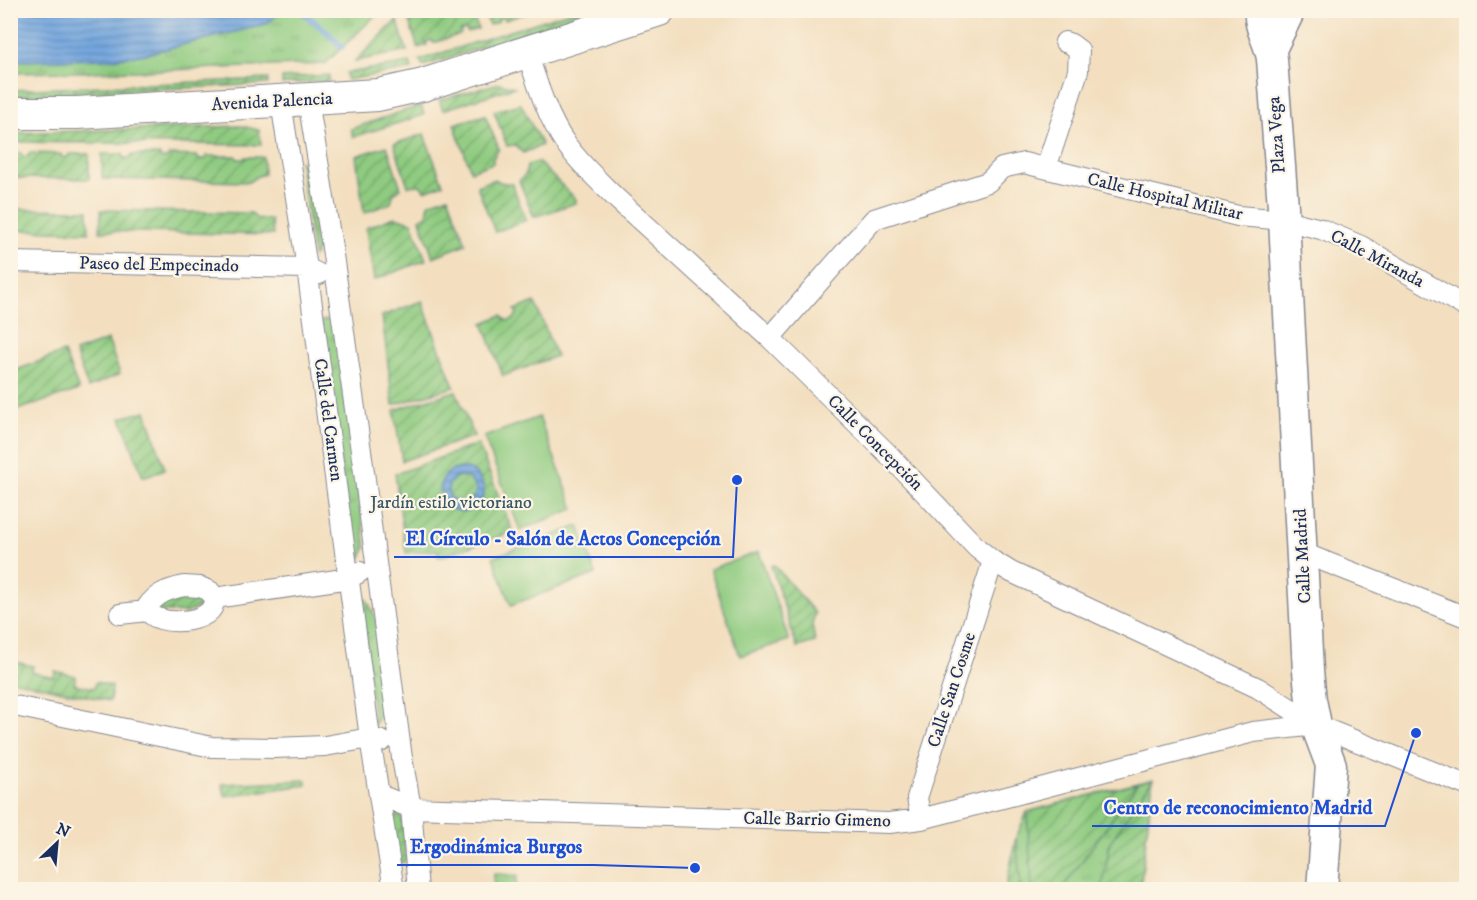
<svg xmlns="http://www.w3.org/2000/svg" width="1477" height="900" font-family="'IM FELL DW Pica',serif">
<style>
.grass{fill:url(#grass-tufts);stroke:#557d6f;stroke-width:1.5}
.garden{fill:url(#garden-furrows);stroke:#557d6f;stroke-width:1.5}
.pitch{fill:#8fcb80;stroke:#557d6f;stroke-width:1.5}
.water{fill:url(#water-rules);stroke:#466a9e;stroke-width:1.5;fill-rule:evenodd}
.lines{fill:none;stroke-linecap:round;stroke-linejoin:round}
.stream{stroke:#71a4dd;stroke-width:6}
.minor-casing{stroke:#87878f;stroke-width:22}
.primary-casing{stroke:#87878f;stroke-width:33}
.trunk-casing{stroke:#87878f;stroke-width:34}
.minor{stroke:#fff;stroke-width:20}
.primary{stroke:#fff;stroke-width:30}
.trunk{stroke:#fff;stroke-width:32}
.labels{text-anchor:middle;dominant-baseline:central;stroke-width:4.5;stroke-linejoin:round;paint-order:stroke}
.street-label{font-size:18px;fill:#1b2f5e;stroke:#fcf5e5}
.park-label{font-size:18px;fill:#385666;stroke:#fcf5e5}
.leader{fill:none;stroke:#1d4ed8;stroke-width:2}
.callout-dot{fill:#1d4ed8;stroke:#fcf5e5;stroke-width:2}
.callout-label{font-size:20px;text-anchor:middle;font-weight:bold;fill:#1d4ed8;stroke:#fcf5e5;stroke-width:4.5;stroke-linejoin:round;paint-order:stroke}
</style>
<defs>
<pattern id="grass-tufts" width="24" height="20" patternUnits="userSpaceOnUse" patternTransform="scale(1.5)"><rect width="24" height="20" fill="#8fcb80"/><path d="M3 7l-1-3M5 7V3M7 7l1-3M15 17l-1-3M17 17v-4M19 17l1-3" fill="none" stroke="#74a56c"/></pattern>
<pattern id="garden-furrows" width="10" height="10" patternUnits="userSpaceOnUse" patternTransform="scale(1.5)"><rect width="10" height="10" fill="#8fcb80"/><path d="M-1 1l2-2M0 10L10 0M9 11l2-2" fill="none" stroke="#74a56c"/></pattern>
<pattern id="water-rules" width="6" height="5" patternUnits="userSpaceOnUse" patternTransform="scale(1.5)"><rect width="6" height="5" fill="#71a4dd"/><path d="M0 2.5h6" fill="none" stroke="#5c86b6"/></pattern>
</defs>
<rect width="100%" height="100%" fill="#fcf5e5"/>
<filter id="ink" filterUnits="userSpaceOnUse"><feTurbulence type="fractalNoise" baseFrequency=".0167" numOctaves="2"/><feDisplacementMap in="SourceGraphic" scale="12" xChannelSelector="R" yChannelSelector="G"/><feConvolveMatrix kernelMatrix="1 2 1 2 8 2 1 2 1" color-interpolation-filters="sRGB"/></filter>
<filter id="wash" filterUnits="userSpaceOnUse"><feTurbulence type="fractalNoise" baseFrequency=".008" numOctaves="4" result="noise"/><feDisplacementMap in="SourceGraphic" scale="24" xChannelSelector="R" yChannelSelector="G"/><feGaussianBlur stdDeviation="1.35" result="paint"/><feColorMatrix in="noise" values="0 0 0 0 0 0 0 0 0 0 0 0 0 0 0 0 0 1.4 0 .05"/><feComposite in="paint" operator="in"/></filter>
<g filter="url(#wash)">
<rect width="100%" height="100%" fill="#f3dfc0"/>
<path class="grass" d="M11 11H380L325 64 141 71 11 73Z
M300 161 303 162 309 193 319 219 324 241 313 257Z
M335 319 366 548 355 567 321 321Z
M361 595 368 602 375 616 386 701 374 725Z
M1153 779 1140 889 1006 890 1016 838 1027 812Z
M494 874 517 875 516 889H476L493 888Z"/>
<path class="garden" d="M493 11 533 10V11L505 20 503 17 498 19V22L489 25 485 13Z
M572 11H595L423 66 420 60Z
M407 15 474 17 478 29 467 32 466 29 460 31 461 34 433 43 432 40 426 42 427 45 418 48Z
M397 20 407 51 355 61Z
M410 63 412 69 347 80 346 73Z
M329 75V81L282 84V78Z
M268 79V84L11 96V90Z
M499 83 514 87 443 110 439 100Z
M521 104 542 145 523 153 515 145 507 146 494 111Z
M421 105 424 115 353 137 351 129Z
M485 115 499 149 493 158V163L471 171 454 124Z
M242 126 259 130 261 145 11 142V133Z
M424 134 443 184 425 191 420 185 408 186 394 144Z
M387 146 401 188 393 195 391 203 364 213 356 156Z
M11 153H21L22 156H29V153L61 154V157H68L69 154H89V179L11 178Z
M102 154H123V158H131L132 155H160V158H168L169 155 197 156 198 159H206V156H236L237 159H245V157H263L264 174 256 177 249 182 102 179Z
M538 162 576 199V203L534 217 519 181 526 174 527 165Z
M495 179 500 182 512 184 526 220 495 232 477 186Z
M448 196 466 244 433 257 420 219 427 215 429 203Z
M11 209 88 210 89 232 11 230Z
M101 210 251 213 257 219 271 220 273 235 100 231Z
M395 217 412 222 426 260 374 280 366 230 367 227Z
M422 301 454 387 393 405 382 316Z
M535 302 556 356 503 376 483 323 502 315 503 318 508 321 514 319 517 313 515 310Z
M108 340 120 374 88 388 75 352Z
M64 352 79 390 11 412V372Z
M456 391 474 436 402 461 394 410Z
M146 411 165 469 143 477 121 418Z
M478 444 513 532 439 557 437 550 406 553 395 474Z
M774 565 815 613 812 624 815 642 797 647 771 566Z
M202 594 208 602 187 613 155 611 160 601 175 596Z
M11 661 33 666 32 672 54 677 55 671 76 676 74 684 94 688 96 682 112 686 110 701 11 680Z
M1153 779 1140 889H1102L1110 842Z
M306 780V785L225 796 222 784Z
M1138 783 1062 889H1032L1027 812Z
M389 812 402 817 406 860 403 863 399 862Z
M1016 838 1021 889H1006Z"/>
<path class="pitch" d="M539 417 574 509 520 530 484 437Z
M579 526 596 574 511 605 493 557Z
M759 552 789 640 740 656 710 569Z"/>
<path class="water" d="M11 10H282V11L268 23 255 27 146 54 112 59 11 61Z
M465 468C481 473 491 491 478 504 450 533 417 470 465 468ZM458 476 467 477 476 487 475 496 464 504C447 503 442 484 458 476Z"/>
<g class="lines">
<path class="stream" d="M300 10 327 32 342 47"/>
</g>
</g>
<g filter="url(#ink)">
<g class="lines">
<defs>
<path id="minor" d="M527 52C537 83 547 117 566 144 580 164 600 182 617 199L770 338 887 453 977 548 993 561 1011 572 1258 688 1316 725 1466 785
M308 100 331 241 364 472 402 758 411 808 418 890
M281 102 307 268 370 738 394 890
M1046 168 1078 71 1079 50 1071 44 1065 42
M10 262 307 268 319 274
M770 338 874 219 988 182 1002 168 1024 163 1238 216 1284 220 1321 229 1361 246 1466 307
M1303 553 1466 617
M184 586 200 587 210 591C232 624 150 631 147 607 157 593 167 590 184 586Z
M215 598 350 578 360 572
M120 614 147 611
M10 705 212 747 274 748 325 746 370 738 382 741
M380 795 411 808 889 823 921 819 1018 794 1253 732 1316 725
M921 819 917 798 993 561"/>
<path id="primary" d="M1260 10C1258 27 1270 42 1272 59L1284 220 1308 671 1311 700 1316 725 1331 765 1322 890
M1271 49 1290 10"/>
<path id="trunk" d="M10 113H77L378 95 423 85 659 10"/>
</defs>
<use href="#minor" class="minor-casing"/>
<use href="#primary" class="primary-casing"/>
<use href="#trunk" class="trunk-casing"/>
<use href="#minor" class="minor"/>
<use href="#primary" class="primary"/>
<use href="#trunk" class="trunk"/>
</g>
</g>
<g class="labels">
<g class="street-label">
<text transform="translate(272 102) rotate(-3)">Avenida Palencia</text>
<text transform="translate(1277 135) rotate(-94)">Plaza Vega</text>
<text transform="translate(1165 197) rotate(13)">Calle Hospital Militar</text>
<text transform="translate(1377 259) rotate(28)">Calle Miranda</text>
<text transform="translate(159 265) rotate(1)">Paseo del Empecinado</text>
<text transform="translate(328 420) rotate(82)">Calle del Carmen</text>
<text transform="translate(875 443) rotate(45)">Calle Concepción</text>
<text transform="translate(1303 556) rotate(-93)">Calle Madrid</text>
<text transform="translate(952 690) rotate(-72)">Calle San Cosme</text>
<text transform="translate(817 820) rotate(1)">Calle Barrio Gimeno</text>
</g>
<g class="park-label">
<text x="451" y="503">Jardín estilo victoriano</text>
</g>
</g>
<path class="leader" d="M737 480L733 557H394M1416 733L1385 826H1092M695 868L594 865H397"/>
<g class="callout-dot">
<circle cx="737" cy="480" r="6"/>
<circle cx="1416" cy="733" r="6"/>
<circle cx="695" cy="868" r="6"/>
</g>
<g class="callout-label">
<text x="563" y="545">El Círculo - Salón de Actos Concepción</text>
<text x="1238" y="814">Centro de reconocimiento Madrid</text>
<text x="496" y="853">Ergodinámica Burgos</text>
</g>
<rect width="1477" height="900" fill="none" stroke="#fcf5e5" stroke-width="36"/>
<g transform="translate(57 843) rotate(26)" stroke="#fcf5e5" stroke-width="4.5" paint-order="stroke">
<path d="M0-4.5L10 22L0 15L-10 22Z" fill="#1b2f5e"/>
<text y="-9" font-size="16" font-weight="bold" text-anchor="middle" fill="#1b2f5e">N</text>
</g>
</svg>
